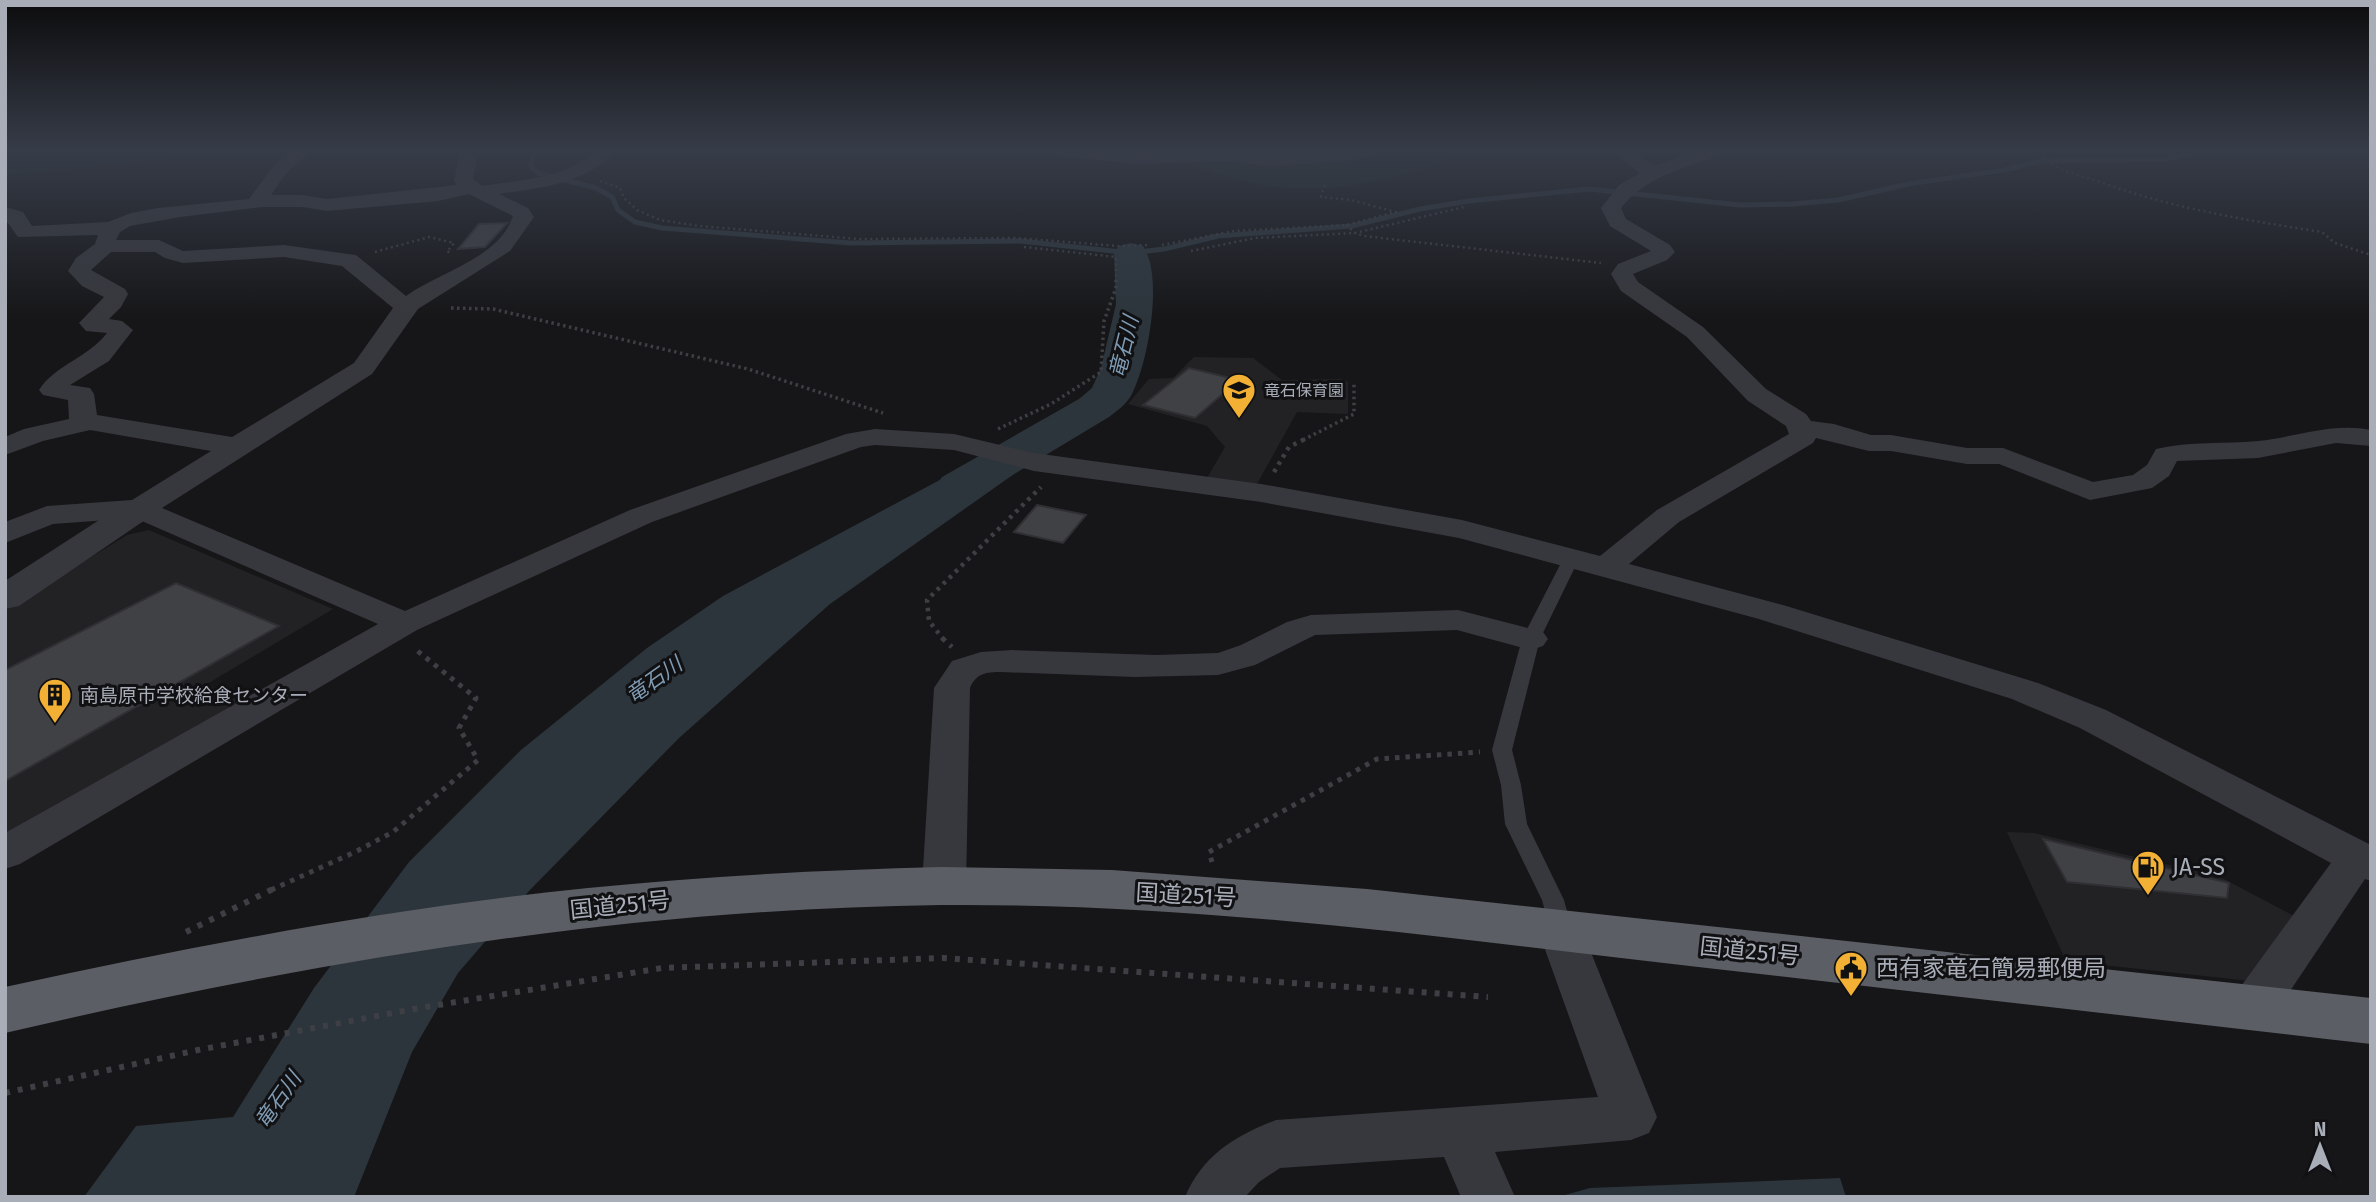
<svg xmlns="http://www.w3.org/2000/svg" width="2376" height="1202" font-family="'Fira Sans','Noto Sans JP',sans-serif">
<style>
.built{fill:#222225}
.green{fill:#1e261f}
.water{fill:#2c353c}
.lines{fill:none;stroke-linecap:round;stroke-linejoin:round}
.stream{stroke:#2c353c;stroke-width:5}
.river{fill:#2c353c;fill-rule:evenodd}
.building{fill:#404145;stroke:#303034;stroke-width:2}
.path-far4{stroke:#3d3f44;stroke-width:2.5;stroke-dasharray:2 3.5;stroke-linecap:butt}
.path-far3{stroke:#3d3f44;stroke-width:3.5;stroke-dasharray:2.5 3.5;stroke-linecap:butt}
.path-far2{stroke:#3d3f44;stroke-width:4.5;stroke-dasharray:3.5 5;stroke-linecap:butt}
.path-far1{stroke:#3d3f44;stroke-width:5;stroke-dasharray:4.5 6;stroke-linecap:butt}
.path{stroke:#3d3f44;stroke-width:6;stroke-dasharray:5 8;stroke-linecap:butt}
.service{fill:#37383d;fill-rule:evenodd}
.minor{fill:#37383d;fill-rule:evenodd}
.tertiary{fill:#37383d;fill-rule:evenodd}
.trunk{fill:#5b5e65;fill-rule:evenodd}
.labels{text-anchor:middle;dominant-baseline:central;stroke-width:6;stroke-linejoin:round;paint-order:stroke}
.far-poi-label{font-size:16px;fill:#a8adb8;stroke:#111113;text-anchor:start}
.poi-label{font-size:19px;fill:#a8adb8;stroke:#111113;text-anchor:start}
.water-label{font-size:21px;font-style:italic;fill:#7f9bb3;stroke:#111113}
.near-poi-label{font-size:23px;fill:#a8adb8;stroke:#111113;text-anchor:start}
.near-street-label{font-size:23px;fill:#a8adb8;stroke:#111113}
</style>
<rect width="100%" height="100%" fill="#161618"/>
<path class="built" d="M1194 357 1253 358 1282 380 1341 379 1348 382V414L1297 412 1257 484 1207 478 1225 447 1207 426 1128 404 1149 379 1173 378Z
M149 530 333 609 207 684 245 704 5 841V610L127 535Z
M2007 832 2034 833 2220 877 2298 918 2250 981 2066 961Z"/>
<path class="green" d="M13 151H259L5 175V155Z
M1163 151H1450L1452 158C1392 182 1321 197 1257 184 1229 178 1201 168 1174 159Z"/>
<path class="water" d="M992 452 1031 462 830 604 679 738 528 892 458 973 412 1052 354 1197H84L136 1126 233 1117 314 988 409 862 521 750 647 648 723 596Z
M1840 1178 1846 1197H1558L1590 1188Z"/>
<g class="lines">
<path class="stream" d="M534 151 531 167 538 173 596 188 612 197 618 210 635 222 662 228 851 243 1020 241 1131 253 1164 249 1218 236 1352 226 1420 209 1469 201 1589 189 1740 205 1792 204 1838 200 1908 184 2005 170 2041 161 2166 159 2202 151"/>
<path class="river" d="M1131 243 1143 246C1164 276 1148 363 1132 394 1127 404 1118 410 1109 417L976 497 959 501 942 497 935 487 942 477 1079 399 1092 388 1101 368 1116 304 1114 253 1119 246Z"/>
</g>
<path class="building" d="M507 223 485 247 458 249 479 224Z
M1189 368 1239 380 1195 418 1143 405Z
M1037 505 1086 515 1063 543 1014 532Z
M176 583 279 626 5 781V670Z
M2043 839 2229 883 2227 898 2067 882Z"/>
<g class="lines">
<path class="path-far4" d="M2044 151V158C2060 172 2078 174 2097 181 2171 208 2245 220 2322 232L2335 243 2371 255
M600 181 620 188 624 198 637 210 660 220 699 226 859 239 1016 238 1118 246 1149 245
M1346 225 1355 233 1364 236 1601 263
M1162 245 1234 231 1346 225 1396 212 1351 200 1321 197 1325 183
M1024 247 1116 257V280
M1191 251 1255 238 1355 233 1464 207
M375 252 429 237 454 243 447 252 453 251"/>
<path class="path-far3" d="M451 308 493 309 748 369 883 413
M998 429 1051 404 1101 372 1104 321 1116 288V278
M1303 440 1354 414V382"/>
<path class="path-far2" d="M1274 472 1289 447 1307 438
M944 640 929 621 927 600 1041 487"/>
<path class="path-far1" d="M942 638 952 647
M1212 862 1209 852 1377 759 1480 752
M271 890 355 852 393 832 478 760 459 728 476 698 415 649"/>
<path class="path" d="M186 932 275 888
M5 1093 198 1050 414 1009 662 968 943 958 1488 997"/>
<path class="service" d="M1571 554 1579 559 1540 639 1512 750 1521 785 1527 824 1564 900 1572 930 1568 937 1560 939 1552 937 1542 900 1505 824 1501 785 1492 750 1522 639 1563 559Z"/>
<path class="minor" d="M291 151H312L286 173 271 195H303L327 199 457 185 454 181 460 151H478L473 179 482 186C510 181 543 180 569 168 591 158 586 151 615 151 587 184 538 188 499 194L528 208 534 217 510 251 418 309 372 374 162 508 405 611 630 510 846 434 875 429 954 434 1034 453 1261 484 1462 520 1600 556 1657 510 1789 434 1786 426 1748 401 1687 337 1621 291 1611 274 1618 264 1651 251 1610 226 1601 208 1619 185 1640 173 1612 151H1633L1655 166 1696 151H1723L1720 155C1684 168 1645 177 1621 208L1626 219 1670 245 1675 252 1667 260 1633 274 1638 282 1703 327 1766 389 1806 414 1811 421 1834 424 1871 435H1891L1967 448H2003L2093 482 2133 475 2147 465 2156 449C2190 441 2224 444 2258 441 2297 437 2332 422 2371 430V446L2336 443 2258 458 2177 461 2169 476 2152 488 2090 500 1999 464H1967L1891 451H1869L1816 438 1813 443 1679 522 1629 564 1783 605 2038 683 2106 710 2371 845V881L2365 879 2270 1021 2253 1027 2236 1021 2229 1007 2236 993 2331 863 2080 728 2012 699 1759 619 1459 538 1261 502 1034 471 954 450 875 445 861 447 652 522 417 630 20 864 5 869V833L378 624 135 518 53 524 5 543V522L47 506 132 500 211 451 90 430 43 441 5 455V437L24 429 69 419 68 400 43 395 39 390C56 364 88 358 107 333L86 331 79 323 104 297 82 286 68 271 76 258 95 244 98 235 18 237 5 219V207L23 212 32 226 108 222 131 213 158 208 249 199 274 165ZM469 194 513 216C500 258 439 272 406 296L356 255 348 254 284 245 183 251 159 240H116L120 232 130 226 180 217 263 207H303L327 211 438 201ZM111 252H155L165 258 183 263 284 257 342 266 393 308 354 363 232 437 97 415 94 394 90 388 70 385 109 361 133 330 122 321 109 319 121 307 128 294 125 289 91 270Z
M1049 151 1138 154 1232 151 1267 156 1382 151 1373 156 1340 162 1267 166 1224 161 1138 164 1058 156Z
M1458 610 1543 632 1548 639 1543 646 1531 650 1457 630 1315 635 1255 665 1218 675 1135 677 1001 672C987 672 976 673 970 688L966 886 959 898 944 902 929 898 922 886 934 688 952 661 981 652 1012 650 1156 655 1218 653 1241 645 1287 622 1311 615Z
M1560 912 1576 918 1582 930 1657 1117 1649 1133 1631 1140 1495 1152 1515 1197H1461L1444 1157 1280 1168 1259 1182 1245 1197H1185C1203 1155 1235 1136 1276 1120L1598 1097 1538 930 1544 918Z"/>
<path class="tertiary" d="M139 499 151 502 156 509 151 516 19 606 5 609V581L127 502Z"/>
<path class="trunk" d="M941 867 1112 870 1367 889 2371 998V1044C2121 1015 1871 987 1621 958 1395 931 1169 903 941 905 624 909 313 961 5 1033V987C198 945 392 908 588 888 705 876 823 870 941 867Z"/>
</g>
<linearGradient id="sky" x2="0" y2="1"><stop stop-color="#0c0c0d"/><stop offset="0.47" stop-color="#363c48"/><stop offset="1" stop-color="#363c48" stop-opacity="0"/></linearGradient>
<rect width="2376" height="320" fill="url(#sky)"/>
<defs>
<symbol id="school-pin" viewBox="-11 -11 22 30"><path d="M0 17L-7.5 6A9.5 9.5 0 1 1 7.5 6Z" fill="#f2b134" stroke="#111113"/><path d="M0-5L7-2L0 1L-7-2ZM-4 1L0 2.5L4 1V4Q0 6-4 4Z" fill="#111"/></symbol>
<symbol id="building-pin" viewBox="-11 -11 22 30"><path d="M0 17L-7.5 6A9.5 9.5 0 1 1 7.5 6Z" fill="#f2b134" stroke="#111113"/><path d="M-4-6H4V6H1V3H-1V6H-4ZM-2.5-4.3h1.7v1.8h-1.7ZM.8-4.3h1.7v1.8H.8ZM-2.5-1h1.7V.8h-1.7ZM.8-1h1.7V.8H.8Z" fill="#111"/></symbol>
<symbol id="fuel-pin" viewBox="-11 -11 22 30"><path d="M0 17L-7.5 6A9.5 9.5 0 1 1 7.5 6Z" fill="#f2b134" stroke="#111113"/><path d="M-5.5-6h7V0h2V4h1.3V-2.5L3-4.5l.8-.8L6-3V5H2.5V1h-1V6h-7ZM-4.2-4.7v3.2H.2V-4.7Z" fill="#111"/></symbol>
<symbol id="civic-pin" viewBox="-11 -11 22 30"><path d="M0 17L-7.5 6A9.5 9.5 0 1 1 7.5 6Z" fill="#f2b134" stroke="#111113"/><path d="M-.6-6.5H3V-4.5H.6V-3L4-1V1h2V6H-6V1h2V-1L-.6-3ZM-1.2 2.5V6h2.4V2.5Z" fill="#111"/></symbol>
</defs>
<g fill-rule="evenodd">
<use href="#school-pin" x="1220" y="371" width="38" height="52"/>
<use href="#building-pin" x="36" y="676" width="38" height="52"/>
<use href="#fuel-pin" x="2129" y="848" width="38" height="52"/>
<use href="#civic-pin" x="1832" y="949" width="38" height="52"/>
</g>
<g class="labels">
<g class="far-poi-label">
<text x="1264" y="390">竜石保育園</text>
</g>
<g class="poi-label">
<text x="80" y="695">南島原市学校給食センター</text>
</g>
<g class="water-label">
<text transform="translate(1124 347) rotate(-76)">竜石川</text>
<text transform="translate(654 680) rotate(-35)">竜石川</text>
<text transform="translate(278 1100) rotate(-55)">竜石川</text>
</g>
<g class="near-poi-label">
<text x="2172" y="867">JA-SS</text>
<text x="1876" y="968">西有家竜石簡易郵便局</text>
</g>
<g class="near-street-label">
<text transform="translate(1186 895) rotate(3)">国道251号</text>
<text transform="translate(620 905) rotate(-6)">国道251号</text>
<text transform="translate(1750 951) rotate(6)">国道251号</text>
</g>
</g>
<rect width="2376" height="1202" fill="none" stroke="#a8adb8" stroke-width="14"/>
<g transform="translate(2320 1146)" stroke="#111113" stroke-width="5" paint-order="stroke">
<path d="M0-5L12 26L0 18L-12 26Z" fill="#a8adb8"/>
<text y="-10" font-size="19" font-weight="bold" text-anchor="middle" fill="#a8adb8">N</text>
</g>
</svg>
